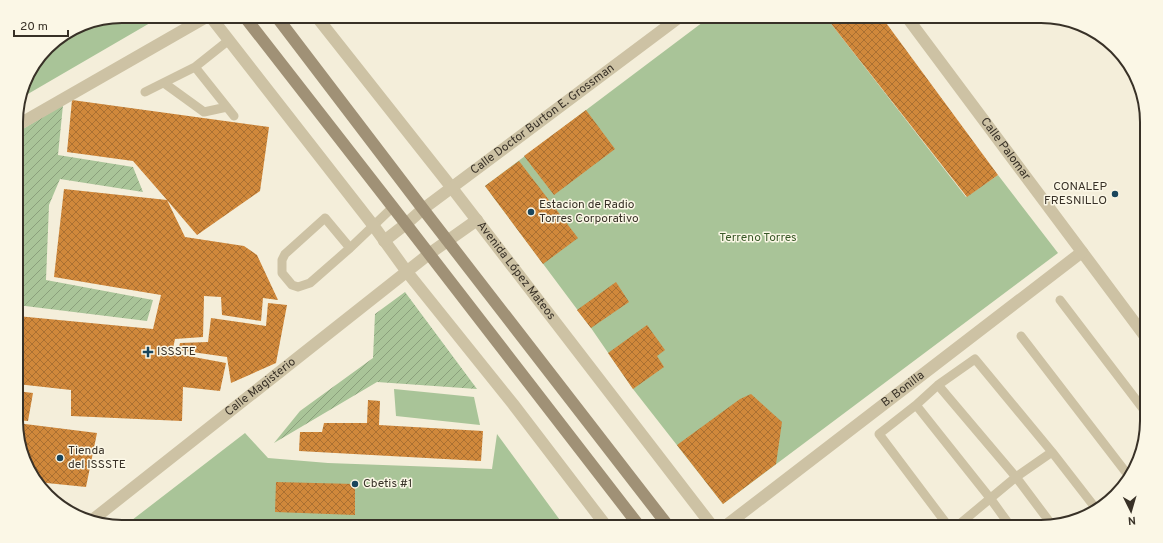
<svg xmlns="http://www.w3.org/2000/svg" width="1163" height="543" font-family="Overpass,sans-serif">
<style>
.park{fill:#a9c498}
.garden{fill:url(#garden-furrows)}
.building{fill:url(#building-cross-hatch)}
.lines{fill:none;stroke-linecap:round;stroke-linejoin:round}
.lane{stroke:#cdc2a4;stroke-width:9}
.street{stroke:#cdc2a4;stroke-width:12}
.secondary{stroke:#a09176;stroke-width:12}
.poi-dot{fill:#19455c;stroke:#fbf7e6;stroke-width:1.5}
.labels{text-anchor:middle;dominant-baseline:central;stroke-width:3;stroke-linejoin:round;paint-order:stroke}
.street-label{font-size:12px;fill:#383127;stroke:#fbf7e6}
.poi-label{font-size:12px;fill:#383127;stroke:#fbf7e6;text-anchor:start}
.park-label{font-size:12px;fill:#395828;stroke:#fbf7e6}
.rim{fill:none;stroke:#383127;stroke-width:2}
</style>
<defs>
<pattern id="garden-furrows" width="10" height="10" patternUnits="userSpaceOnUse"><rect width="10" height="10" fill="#a9c498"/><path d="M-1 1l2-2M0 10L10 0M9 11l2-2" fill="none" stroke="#8ba07c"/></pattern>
<pattern id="building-cross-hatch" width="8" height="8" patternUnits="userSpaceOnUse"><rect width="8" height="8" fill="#d0883b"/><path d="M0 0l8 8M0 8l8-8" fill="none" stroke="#aa7032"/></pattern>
</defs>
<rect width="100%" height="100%" fill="#f4eeda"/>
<path class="park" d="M122 16H162L21 98 27 76 52 43 82 24Z
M711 16H825L966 197 998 175 1058 253 723 504 633 389 591 328 485 186Z
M394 389 474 397 480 425 396 416Z
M245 433 268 458 328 463 492 469 497 434 565 527H123Z"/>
<path class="garden" d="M63 105 58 155 133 167 143 192 60 179 49 205 46 280 153 300 147 321 17 305 16 133Z
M405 292 477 389 377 382 274 443 300 411 373 358 375 314Z"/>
<path class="building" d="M825 16H881L998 175 967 197Z
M72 100 269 127 260 191 197 235 167 200 185 237 244 246 257 255 278 300 263 298 261 321 222 315 221 297 204 296 203 337 175 339 172 353 226 363 220 391 183 387 182 421 71 416V390L17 384V316L153 329 161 295 54 277 64 189 167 200 133 161 67 152Z
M586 110 615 149 554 195 524 156Z
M519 161 578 238 543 264 485 186Z
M616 282 629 302 591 328 577 310Z
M268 303 287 305 276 363 231 383 227 357 178 350 180 343 208 342 211 318 266 326Z
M647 325 665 350 657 356 664 367 633 389 608 353Z
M17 391 33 393 28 421 17 420Z
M751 394 782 422 776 464 723 504 677 445 740 399Z
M368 400 380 401 379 425 483 431 481 461 299 451 300 432H322L324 423H367Z
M17 423 97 433 86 487 37 482 17 435Z
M276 482 355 484V515L275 512Z
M431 519H524V527H431Z"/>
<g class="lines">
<path class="lane" d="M195 67 234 116
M164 83 204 112 227 107
M145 92 195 67 229 40
M350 248 325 218 285 254 282 260V273L292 285 298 287 310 283 350 248 393 207
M1060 300 1147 414
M1021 336 1128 475
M916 405 938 385
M1052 452 1016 477 938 385 975 359 1052 452 1097 510
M949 527 879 434 916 405 990 498 1011 527
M956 527 1016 477 1052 525"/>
<g class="street">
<path d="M210 16 373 225 407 272 513 404 607 527"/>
<path id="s1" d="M316 16 452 188 713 527"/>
<path id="s2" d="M906 16 1147 339"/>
<path d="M16 126 208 16"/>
<path id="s3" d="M384 241 406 224 423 209 681 16"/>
<path id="s4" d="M91 521 429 254 477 220"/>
<path id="s5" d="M724 527 1082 252"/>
</g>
<path class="secondary" d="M244 16 406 224 640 527
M276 16 423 209 669 527"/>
</g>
<g class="poi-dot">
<circle cx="1115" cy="194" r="4"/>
<circle cx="531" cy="212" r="4"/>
<path d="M146 346h4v4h4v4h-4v4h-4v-4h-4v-4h4z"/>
<circle cx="60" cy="458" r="4"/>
<circle cx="355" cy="484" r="4"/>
</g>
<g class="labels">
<g class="street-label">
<text stroke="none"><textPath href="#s3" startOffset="200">Calle Doctor Burton E. Grossman</textPath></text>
<text stroke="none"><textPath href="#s2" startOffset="166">Calle Palomar</textPath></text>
<text stroke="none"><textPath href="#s1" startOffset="324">Avenida López Mateos</textPath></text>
<text stroke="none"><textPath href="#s4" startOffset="216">Calle Magisterio</textPath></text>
<text stroke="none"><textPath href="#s5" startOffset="226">B. Bonilla</textPath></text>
</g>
<g class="poi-label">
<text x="1107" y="187" text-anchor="end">CONALEP<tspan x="1107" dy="14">FRESNILLO</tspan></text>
<text x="539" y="205">Estacion de Radio<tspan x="539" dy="14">Torres Corporativo</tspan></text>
<text x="157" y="352">ISSSTE</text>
<text x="68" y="451">Tienda<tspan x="68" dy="14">del ISSSTE</tspan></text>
<text x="363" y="484">Cbetis #1</text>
</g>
<g class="park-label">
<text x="758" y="238">Terreno Torres</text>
</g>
</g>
<path d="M0 0H1163V543H0ZM122 23H1041A99 99 0 0 1 1140 122V421A99 99 0 0 1 1041 520H122A99 99 0 0 1 23 421V122A99 99 0 0 1 122 23Z" fill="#fbf7e6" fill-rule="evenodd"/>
<path class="rim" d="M122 23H1041A99 99 0 0 1 1140 122V421A99 99 0 0 1 1041 520H122A99 99 0 0 1 23 421V122A99 99 0 0 1 122 23Z"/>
<g transform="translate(1131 511) rotate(175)" stroke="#fbf7e6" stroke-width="3" paint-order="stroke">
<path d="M0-3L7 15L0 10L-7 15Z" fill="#383127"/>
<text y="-6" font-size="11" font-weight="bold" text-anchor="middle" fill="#383127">N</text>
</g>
<path d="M14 30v6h54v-6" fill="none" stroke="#383127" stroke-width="2"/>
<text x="20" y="30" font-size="12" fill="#383127" stroke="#fbf7e6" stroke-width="3" paint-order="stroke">20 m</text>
</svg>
